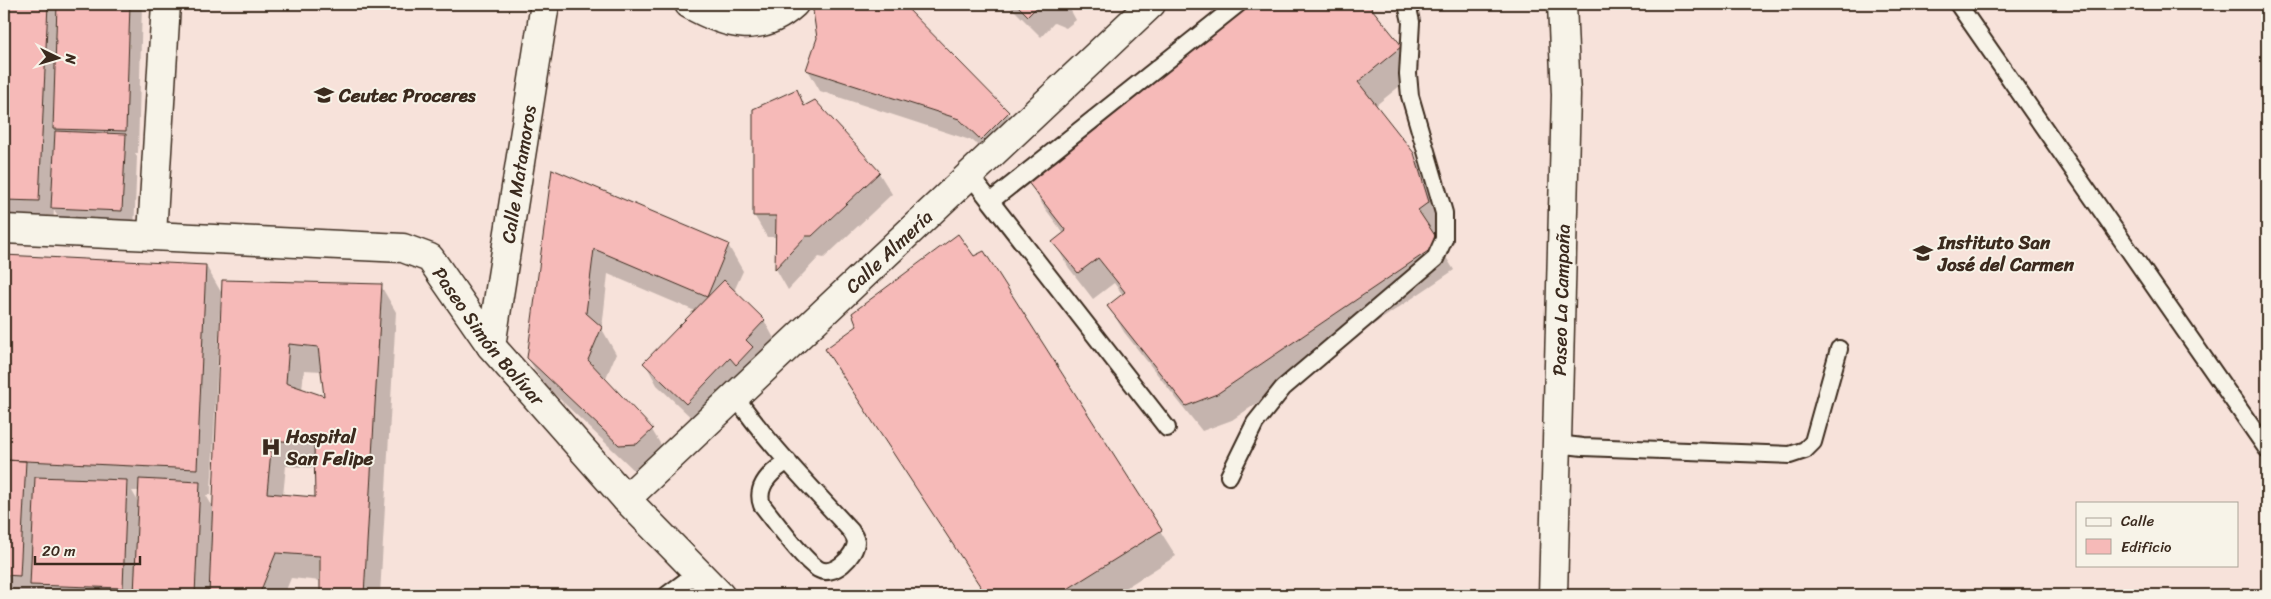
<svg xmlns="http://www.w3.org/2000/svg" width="2271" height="599" font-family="Sriracha,sans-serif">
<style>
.shadow{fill:#0003;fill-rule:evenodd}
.building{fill:#f6bab8;stroke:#3b2a1e;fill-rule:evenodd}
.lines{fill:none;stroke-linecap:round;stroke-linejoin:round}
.lane-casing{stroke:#3b2a1e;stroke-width:20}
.street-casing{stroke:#3b2a1e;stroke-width:31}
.lane{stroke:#f7f3e8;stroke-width:16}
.street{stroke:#f7f3e8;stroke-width:28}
.labels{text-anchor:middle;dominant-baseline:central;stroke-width:4;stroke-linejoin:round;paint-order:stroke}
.poi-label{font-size:19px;font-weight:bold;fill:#3b2a1e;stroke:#f7f3e8;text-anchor:start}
.street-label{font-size:19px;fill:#3b2a1e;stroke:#f7f3e8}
</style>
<rect width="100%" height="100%" fill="#f7e2da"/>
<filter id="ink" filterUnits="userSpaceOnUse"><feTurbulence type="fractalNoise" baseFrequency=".02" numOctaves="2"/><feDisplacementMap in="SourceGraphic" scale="10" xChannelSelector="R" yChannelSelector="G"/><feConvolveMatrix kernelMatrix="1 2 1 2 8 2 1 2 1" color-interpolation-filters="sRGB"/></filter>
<g filter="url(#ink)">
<path class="shadow" d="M4 4H142L138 153H135L137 157 134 233 65 230 54 210 53 227 4 225Z
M723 4H757L747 11H736Z
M822 4H901L1008 113 1021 134 994 161 973 141 820 91 808 70 818 38 814 12Z
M1008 4H1075L1070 9 1076 20 1066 28 1054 23 1041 37Z
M1250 4H1366L1401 47 1416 73 1375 106 1413 154 1428 180 1443 229 1433 236 1454 270 1232 420 1202 431 1124 332 1109 306 1123 295 1114 283 1093 299 1069 268 1054 242 1064 234 1044 207 1029 182Z
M796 91 805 107 815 102 879 173 892 194 824 258 819 257 788 290 776 269 777 237H767L754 215Z
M553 171 728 245 743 271 734 291 764 320 776 342 699 425 657 385 645 363 695 311 608 274 602 329 616 354 605 380 652 430 667 455 652 470 635 471 544 384 528 358Z
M984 252 1176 556 1114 595H986L827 350Z
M4 257 206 266 221 292 211 495H206L214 509 224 281 381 286 396 312 380 595H321V581L291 578 284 595H38L35 590V595H4ZM304 370 322 371 325 398 302 390ZM286 466 316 468V499L283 496ZM132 491H140L139 503Z"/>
<path class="building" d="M4 4H48L39 201 4 200Z
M57 4H130L126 131 53 129Z
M820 4H903L1009 112 981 140 959 119 806 70 817 38 813 11Z
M1016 4H1040L1028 16Z
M1248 4H1368L1402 46 1358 82 1414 153 1429 202 1418 210 1440 243 1217 394 1186 406 1107 306 1125 292 1098 258 1078 273 1052 242 1066 231 1027 181Z
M797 89 804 106 815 100 880 172 812 236H806L775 269 776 216H753V109Z
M55 131 126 134 122 211 51 208Z
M552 169 729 244 707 297 594 249 586 313 602 327 588 360 653 429 637 444 619 445 527 358Z
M958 234 974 256 984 251 1162 530 1058 595H986L825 349 857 326 852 313Z
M4 255 206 265 197 469 4 460Z
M222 280 382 284 364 595H320V556L276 553 259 595H209ZM289 344 318 347 324 396 286 383ZM272 440 314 444 315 497 267 493Z
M724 280 765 320 746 340 753 347 736 365 730 358 686 404 643 363Z
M4 460 26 461 20 576 4 575Z
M35 477 127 480 123 588 30 585Z
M139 479 200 482 195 595H134Z"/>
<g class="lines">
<defs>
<path id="lane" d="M1958 4 2267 449
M970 175 1167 428
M991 201 1238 4
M735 396C769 445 811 487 851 531 853 534 855 538 856 541 856 556 833 578 818 569 802 559 775 521 762 505 755 486 772 471 788 461
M1557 444 1583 447 1790 455 1805 450 1813 442 1839 349
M1229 476 1255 423 1283 388 1435 259 1444 239V213L1410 96 1408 74 1411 22 1407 4
M667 595 698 572"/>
<g id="street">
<path d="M689 4C726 25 760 35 794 4"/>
<path id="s1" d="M4 229 403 248 430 258 491 346 626 499 720 595"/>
<path d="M152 234 166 4"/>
<path id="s2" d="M491 346 545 4"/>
<path id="s3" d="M626 499 1151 4"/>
<path id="s4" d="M1553 595 1566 95 1562 4"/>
</g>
</defs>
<use href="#lane" class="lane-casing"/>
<use href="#street" class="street-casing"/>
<use href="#lane" class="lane"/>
<use href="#street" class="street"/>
</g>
</g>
<defs>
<symbol id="university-bare" viewBox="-9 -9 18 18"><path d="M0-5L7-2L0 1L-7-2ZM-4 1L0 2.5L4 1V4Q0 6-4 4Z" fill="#3b2a1e" stroke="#f7f3e8" stroke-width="2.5" paint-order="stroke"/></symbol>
<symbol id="school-bare" viewBox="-9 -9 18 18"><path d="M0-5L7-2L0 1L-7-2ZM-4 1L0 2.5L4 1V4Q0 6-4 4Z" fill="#3b2a1e" stroke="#f7f3e8" stroke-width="2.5" paint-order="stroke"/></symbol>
<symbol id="hospital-bare" viewBox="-9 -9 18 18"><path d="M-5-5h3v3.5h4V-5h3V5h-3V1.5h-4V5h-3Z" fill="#3b2a1e" stroke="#f7f3e8" stroke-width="2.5" paint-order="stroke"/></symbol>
</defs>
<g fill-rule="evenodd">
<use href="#university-bare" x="310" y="81" width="28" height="28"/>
<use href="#school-bare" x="1909" y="239" width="28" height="28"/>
<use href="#hospital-bare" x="257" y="433" width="28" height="28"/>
</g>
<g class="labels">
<g class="poi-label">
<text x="339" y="95">Ceutec Proceres</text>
<text x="1938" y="242">Instituto San<tspan x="1938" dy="22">José del Carmen</tspan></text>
<text x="286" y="436">Hospital<tspan x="286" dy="22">San Felipe</tspan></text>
</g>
<g class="street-label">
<text stroke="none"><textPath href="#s2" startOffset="174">Calle Matamoros</textPath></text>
<text stroke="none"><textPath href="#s3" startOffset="361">Calle Almería</textPath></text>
<text stroke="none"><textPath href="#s4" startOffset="295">Paseo La Campaña</textPath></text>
<text stroke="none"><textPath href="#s1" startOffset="526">Paseo Simón Bolívar</textPath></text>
</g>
</g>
<rect width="2271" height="599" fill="none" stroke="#f7f3e8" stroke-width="20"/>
<rect x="10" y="10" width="2251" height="579" fill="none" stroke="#3b2a1e" stroke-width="2" filter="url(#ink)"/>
<rect x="2076" y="502" width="162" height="65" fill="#f7f3e8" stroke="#aca397"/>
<rect x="2086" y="518" width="25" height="8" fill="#f7f3e8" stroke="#aca397"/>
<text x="2121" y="526" font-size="15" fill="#3b2a1e">Calle</text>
<rect x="2086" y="539" width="25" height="15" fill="#f6bab8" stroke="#aca397"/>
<text x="2121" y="552" font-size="15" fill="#3b2a1e">Edificio</text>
<g transform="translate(58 58) rotate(95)" stroke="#f7f3e8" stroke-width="4" paint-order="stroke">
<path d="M0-4L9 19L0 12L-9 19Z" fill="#3b2a1e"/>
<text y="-8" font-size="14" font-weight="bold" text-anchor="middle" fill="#3b2a1e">N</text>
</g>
<path d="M35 556v8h105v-8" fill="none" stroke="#3b2a1e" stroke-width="2.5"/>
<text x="42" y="556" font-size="15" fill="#3b2a1e" stroke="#f7f3e8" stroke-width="4" paint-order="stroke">20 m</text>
</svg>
